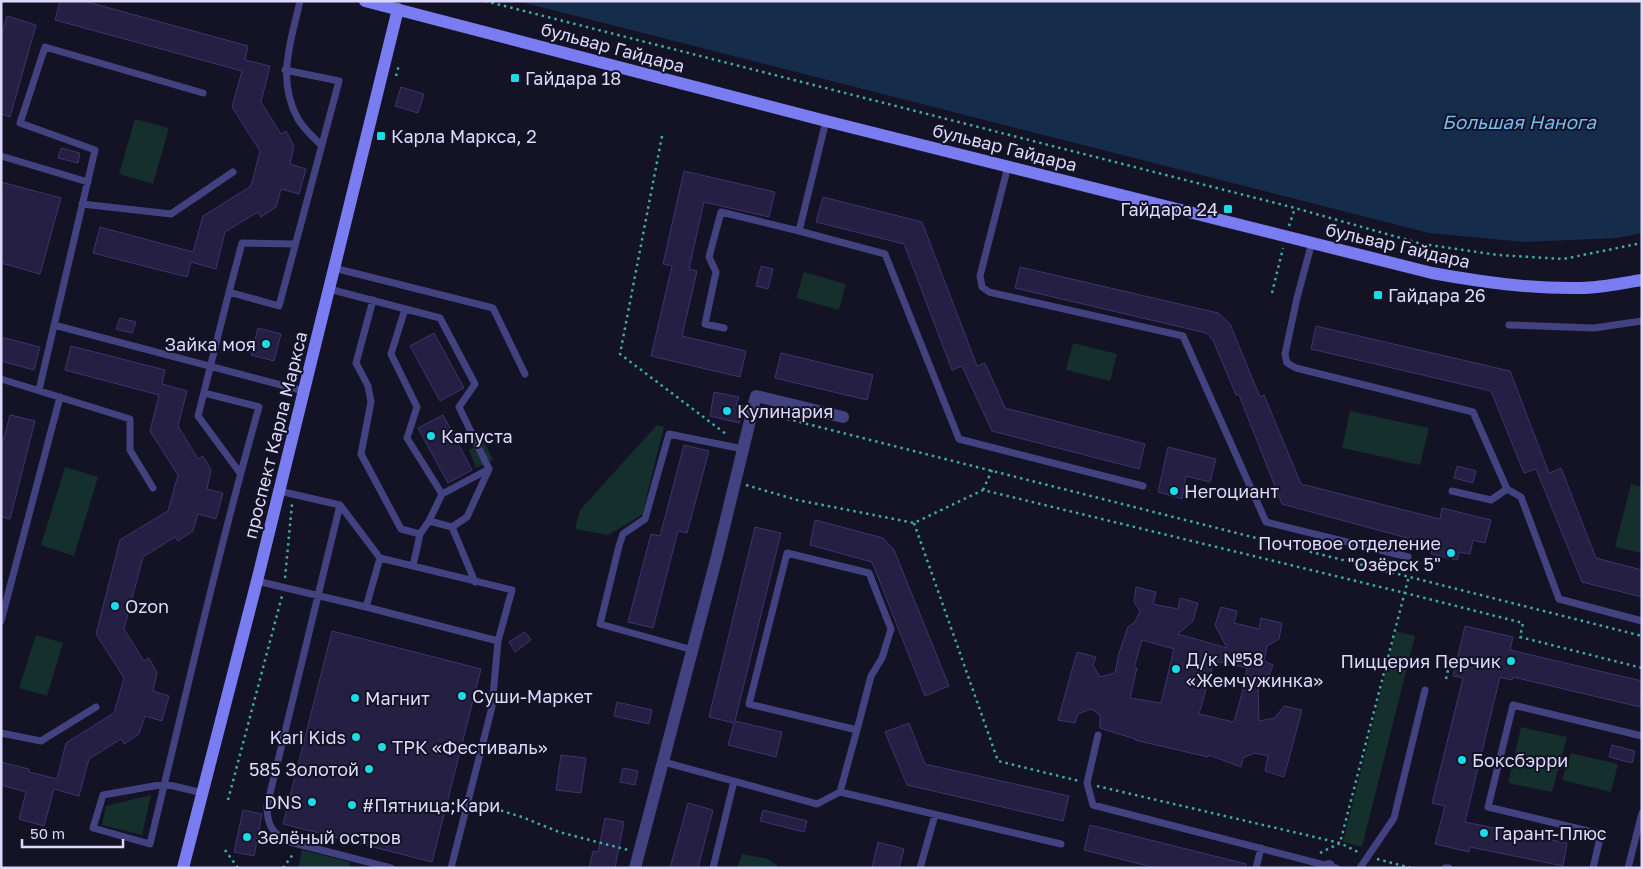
<svg xmlns="http://www.w3.org/2000/svg" width="1643" height="869" font-family="'Golos Text',sans-serif">
<style>
.green{fill:#152f2c}
.water{fill:#162c4b}
.building{fill:#251f44;stroke:#3d346e;fill-rule:evenodd}
.lines{fill:none;stroke-linecap:round;stroke-linejoin:round}
.path{stroke:#3cada1;stroke-width:2.5;stroke-dasharray:2.5 4;stroke-linecap:butt}
.lane{stroke:#41427f;stroke-width:7}
.street{stroke:#41427f;stroke-width:12}
.secondary{stroke:#7a7cf2;stroke-width:12}
.poi-dot{fill:#18dde8;stroke:#141225;stroke-width:2}
.labels{text-anchor:middle;dominant-baseline:central;stroke-width:4;stroke-linejoin:round;paint-order:stroke}
.street-label{font-size:18px;fill:#dcd9fb;stroke:#141225}
.poi-label{font-size:18px;fill:#dcd9fb;stroke:#141225;text-anchor:start}
.water-label{font-size:19px;font-style:italic;fill:#72bcf1;stroke:#141225}
</style>
<rect width="100%" height="100%" fill="#141225"/>
<path class="green" d="M135 119 169 128 153 184 119 174Z
M804 272 846 284 839 310 796 298Z
M1073 343 1117 354 1110 381 1066 370Z
M1350 411 1429 428 1420 465 1342 448Z
M657 425 664 427 642 515 608 535 575 529 580 510Z
M484 441 493 460 476 468 469 450Z
M65 467 98 477 74 556 41 545Z
M1631 484 1642 487V553L1615 547Z
M1396 631 1415 636 1362 847 1343 842Z
M36 635 63 643 47 696 19 688Z
M1521 727 1567 737 1552 792 1508 783Z
M1571 753 1618 764 1611 792 1562 780Z
M151 795 142 835 102 825 106 806Z
M302 850 350 862 349 868H298Z
M742 854 768 859 778 866 776 868H737Z"/>
<path class="water" d="M517 1H1642V233L1617 238 1524 242 1429 233Z"/>
<path class="building" d="M60 1H84L248 46 245 60 270 66 261 102 281 134 286 131 294 146 290 164 306 169 299 194 281 189 276 207 261 217 258 212 225 232 216 269 191 262 187 277 93 253 100 227 193 252 203 216 251 186 260 151 232 107 242 71 55 20Z
M7 16 36 25 10 117 1 114V37Z
M401 87 424 94 418 113 395 106Z
M61 148 80 153 78 163 58 158Z
M684 171 775 192 769 217 704 202 689 269 697 271 682 336 746 351 740 377 651 356 672 266 663 264Z
M1 182 61 198 40 274 1 263Z
M823 197 922 222 977 366 985 363 1005 408 1145 444 1139 469 992 431 962 366 952 370 904 244 816 222Z
M761 266 773 269 768 289 756 286Z
M1020 267 1218 313 1230 324 1260 397 1264 395 1301 484 1440 519 1442 508 1491 520 1485 543 1473 540 1470 554 1459 552 1457 560 1431 554 1433 545 1282 504 1239 395H1236L1213 340 1206 333 1015 288Z
M120 318 136 322 132 333 116 329Z
M1316 326 1510 371 1549 473 1561 468 1596 558 1642 570V597L1582 582 1536 469 1524 473 1491 391 1311 349Z
M258 328 281 334 274 361 251 355Z
M434 333 464 388 440 401 410 346Z
M1 337 40 347 34 370 1 361Z
M71 346 165 370 162 384 187 391 178 426 198 459 203 456 211 470 207 489 223 493 216 519 198 514 193 531 178 541 175 537 143 557 124 629 144 661 149 658 157 673 153 691 169 696 162 721 145 716 139 734 124 744 121 739 89 759 79 796 54 789 44 826 19 819 26 792 1 785V762L29 769V772L57 779 66 743 114 713 124 678 96 634 120 540 168 511 178 475 150 431 159 395 65 370Z
M781 353 873 375 867 400 775 378Z
M714 392 739 397 736 405 744 406 739 423 710 416Z
M10 415 35 421 10 519 1 517V449Z
M443 415 472 470 448 483 418 428Z
M684 445 709 451 687 533 678 531 653 628 628 622 651 534 660 536Z
M1168 447 1216 459 1210 482 1186 476 1182 499 1158 492Z
M1457 466 1476 471 1473 483 1454 478Z
M815 520 883 538 894 550 949 686 925 696 872 562 810 545Z
M755 527 781 533 735 721 782 732 776 757 728 745 734 723 709 717Z
M1136 587 1156 592 1153 604 1178 609 1180 598 1198 603 1193 621 1178 634 1227 648 1215 625 1221 607 1237 611 1234 623 1259 629 1261 618 1282 623 1279 639 1267 646 1264 661 1273 665 1266 684 1258 682 1259 721 1275 718 1284 706 1302 710 1284 777 1265 771 1268 756 1255 753 1243 758 1241 767 1209 755 1208 757 1135 740V739L1100 728V715L1091 709 1078 714 1075 723 1058 720 1077 652 1096 657 1093 665 1100 677 1115 673 1119 653 1128 627 1135 622 1140 611 1134 602ZM1142 640 1174 649 1161 703 1130 698 1137 668H1134ZM1214 661 1247 668 1245 679H1246L1234 722 1199 714Z
M1465 626 1513 637 1510 650 1642 681 1640 707 1513 677 1512 680 1500 677 1465 822 1567 843 1563 866 1470 847 1469 852 1435 844 1445 806 1432 803 1463 678 1453 676Z
M332 631 481 669 432 862 283 824Z
M525 632 531 640 515 652 509 642Z
M617 702 652 710 649 724 614 716Z
M909 723 925 764 1069 796 1063 821 907 785 885 732Z
M1612 745 1635 751 1632 763 1609 757Z
M561 755 586 758 581 793 556 790Z
M623 768 638 771 635 785 620 782Z
M688 803 713 810 698 868H670Z
M243 810 262 814 254 856 234 852Z
M763 810 807 821 804 832 760 821Z
M605 818 624 822 615 868H589L593 851 598 852Z
M1090 825 1246 864 1245 868H1156L1084 850Z
M878 842 904 849 899 868H872Z"/>
<g class="lines">
<path class="path" d="M485 1 1295 208 1422 244 1498 255 1563 259 1642 243
M396 76 399 65
M662 136 620 354 726 434
M1289 226 1295 208
M1272 293 1283 248
M768 414 1642 636
M746 485 797 500 914 523 983 490 1405 593 1523 623 1520 637 1642 668
M983 490 992 470
M914 523 998 761 1079 781
M285 578 292 504
M1446 679 1448 670
M1097 786 1340 843 1360 853
M228 800 282 596
M476 803 522 817 559 832 628 850
M225 850 238 868
M1320 853 1340 843 1409 576
M1377 859 1411 868
M283 868 294 853"/>
<path class="lane" d="M300 1C291 42 276 79 298 119 303 128 313 137 321 145
M285 70 339 81 279 306 229 292 242 243 295 244
M826 121 799 231 885 254 959 439 1143 486
M1 156 88 182
M1008 166 980 276 982 287 989 292 1183 336 1266 522 1408 557
M82 204 171 214 233 172
M1312 242 1297 298 1285 354 1287 363 1296 368 1473 412 1507 489 1521 497 1559 599 1642 621
M334 268 493 308 525 374
M329 289 440 318 475 384 459 407 489 469 467 517 452 527
M229 292 198 416 240 473
M373 300 356 363 368 386 371 402 361 454 401 529 420 534 429 521 442 494 407 438 417 407 391 354 405 309
M54 325 304 391
M1509 325 1594 328 1642 321
M724 328 705 324 716 272 709 257 721 212 799 231
M1 379 130 419V450L153 488
M39 390 95 150 20 123 45 47 203 93
M279 491 340 505 380 558 512 590 498 641 492 707 451 868
M1452 491 1491 500 1507 489
M442 494 489 469
M340 505 267 806C267 825 272 834 290 842L391 868
M429 521 452 527 475 582
M380 558 366 607 498 641
M413 566 420 534
M257 581 366 607
M1 621 60 397
M693 650 600 624 619 546 623 534 645 519 669 434 743 449
M1 733 41 741 96 707
M1098 735 1087 783 1093 805 1336 868
M664 762 817 804 840 792 1061 844
M840 792 857 730 749 704 787 553 869 573 891 629 882 658 871 676 857 730
M203 793 165 784 103 795 93 828 150 844C185 699 218 552 259 407L204 393
M713 868 734 781
M920 868 935 815
M1256 868 1261 848
M1360 868 1394 818 1425 690
M1445 868H1449
M1593 868 1601 834 1488 807 1513 705 1642 736
M1628 868 1642 813"/>
<path class="street" d="M635 868 717 556 756 396 843 417
M1329 868V866"/>
<path class="secondary" d="M365 1 826 121 1432 273C1482 282 1530 289 1581 288 1601 288 1622 283 1642 280
M183 868 257 581 398 9"/>
</g>
<g class="poi-dot">
<rect x="510" y="73" width="10" height="10" rx="2.5"/>
<rect x="376" y="131" width="10" height="10" rx="2.5"/>
<rect x="1223" y="204" width="10" height="10" rx="2.5"/>
<rect x="1373" y="290" width="10" height="10" rx="2.5"/>
<circle cx="266" cy="344" r="5"/>
<circle cx="727" cy="411" r="5"/>
<circle cx="431" cy="436" r="5"/>
<circle cx="1174" cy="491" r="5"/>
<circle cx="1451" cy="553" r="5"/>
<circle cx="115" cy="606" r="5"/>
<circle cx="1511" cy="661" r="5"/>
<circle cx="1176" cy="669" r="5"/>
<circle cx="462" cy="696" r="5"/>
<circle cx="355" cy="698" r="5"/>
<circle cx="356" cy="737" r="5"/>
<circle cx="382" cy="747" r="5"/>
<circle cx="1462" cy="760" r="5"/>
<circle cx="369" cy="769" r="5"/>
<circle cx="312" cy="802" r="5"/>
<circle cx="352" cy="805" r="5"/>
<circle cx="1484" cy="833" r="5"/>
<circle cx="247" cy="837" r="5"/>
</g>
<g class="labels">
<g class="street-label">
<text transform="translate(613 47) rotate(15)">бульвар Гайдара</text>
<text transform="translate(1005 147) rotate(14)">бульвар Гайдара</text>
<text transform="translate(1398 245) rotate(13)">бульвар Гайдара</text>
<text transform="translate(275 435) rotate(-76)">проспект Карла Маркса</text>
</g>
<g class="poi-label">
<text x="525" y="78">Гайдара 18</text>
<text x="391" y="136">Карла Маркса, 2</text>
<text x="1218" y="209" text-anchor="end">Гайдара 24</text>
<text x="1388" y="295">Гайдара 26</text>
<text x="256" y="344" text-anchor="end">Зайка моя</text>
<text x="737" y="411">Кулинария</text>
<text x="441" y="436">Капуста</text>
<text x="1184" y="491">Негоциант</text>
<text x="1441" y="543" text-anchor="end">Почтовое отделение<tspan x="1441" dy="21">"Озёрск 5"</tspan></text>
<text x="125" y="606">Ozon</text>
<text x="1186" y="659">Д/к №58<tspan x="1186" dy="21">«Жемчужинка»</tspan></text>
<text x="1501" y="661" text-anchor="end">Пиццерия Перчик</text>
<text x="472" y="696">Суши-Маркет</text>
<text x="365" y="698">Магнит</text>
<text x="346" y="737" text-anchor="end">Kari Kids</text>
<text x="392" y="747">ТРК «Фестиваль»</text>
<text x="1472" y="760">Боксбэрри</text>
<text x="359" y="769" text-anchor="end">585 Золотой</text>
<text x="302" y="802" text-anchor="end">DNS</text>
<text x="362" y="805">#Пятница;Кари</text>
<text x="1494" y="833">Гарант-Плюс</text>
<text x="257" y="837">Зелёный остров</text>
</g>
<g class="water-label">
<text x="1519" y="121">Большая Нанога</text>
</g>
</g>
<rect width="1643" height="869" fill="none" stroke="#dcd9fb" stroke-width="5"/>
<path d="M22 839v8h101v-8" fill="none" stroke="#dcd9fb" stroke-width="2.5"/>
<text x="30" y="839" font-size="15" fill="#dcd9fb" stroke="#141225" stroke-width="4" paint-order="stroke">50 m</text>
</svg>
